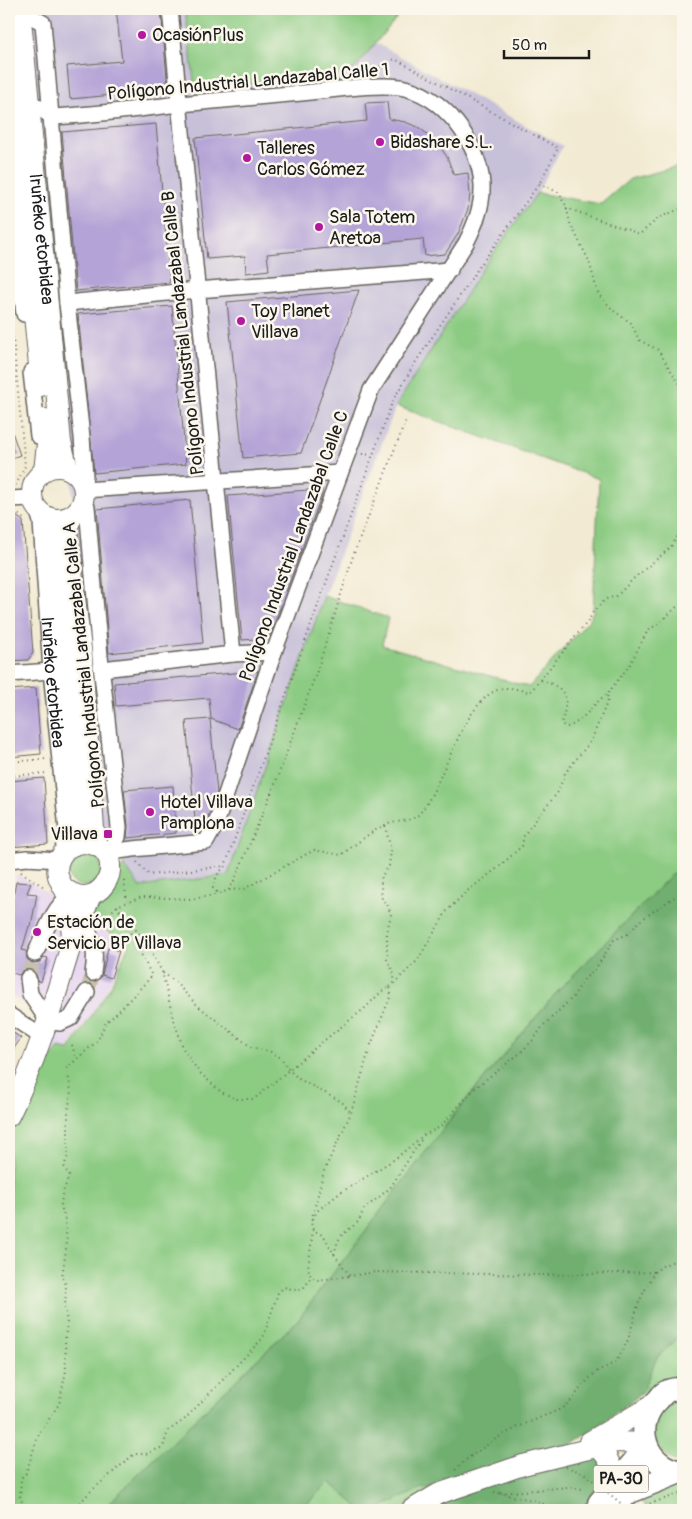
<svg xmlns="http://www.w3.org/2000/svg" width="692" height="1519" font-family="Pangolin,sans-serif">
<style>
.built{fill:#e5d3f1}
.industrial{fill:#c7c0d9}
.green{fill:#8bcb82;stroke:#54744f}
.forest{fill:#70af70;stroke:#466646}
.building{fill:#b4a3d7}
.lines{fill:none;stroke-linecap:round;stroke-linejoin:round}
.minor-tunnel{stroke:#c7c1ae;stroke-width:15;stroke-dasharray:15 8;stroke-linecap:butt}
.minor-casing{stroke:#67645c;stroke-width:18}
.major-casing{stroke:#67645c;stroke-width:22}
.highway-casing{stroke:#67645c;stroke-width:25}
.path{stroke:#67645c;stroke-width:2;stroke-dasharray:1 4;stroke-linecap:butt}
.minor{stroke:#fff;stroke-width:15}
.major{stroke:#fff;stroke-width:20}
.highway{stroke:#fff;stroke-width:22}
.path-bridge{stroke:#67645c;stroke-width:2;stroke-dasharray:1 4;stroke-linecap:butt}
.poi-dot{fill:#b5179e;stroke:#fbf7ec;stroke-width:2}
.labels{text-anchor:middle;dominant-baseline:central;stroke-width:5;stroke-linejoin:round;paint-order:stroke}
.shield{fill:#fbf7ec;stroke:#5f5e5a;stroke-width:1}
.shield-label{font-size:16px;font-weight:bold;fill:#1c1c1c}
.poi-label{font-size:18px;fill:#1c1c1c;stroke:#fbf7ec;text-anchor:start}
.street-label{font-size:18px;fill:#1c1c1c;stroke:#fbf7ec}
</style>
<rect width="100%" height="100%" fill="#fbf7ec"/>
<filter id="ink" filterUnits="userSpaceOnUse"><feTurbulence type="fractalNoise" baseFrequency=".02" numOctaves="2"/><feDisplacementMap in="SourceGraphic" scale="10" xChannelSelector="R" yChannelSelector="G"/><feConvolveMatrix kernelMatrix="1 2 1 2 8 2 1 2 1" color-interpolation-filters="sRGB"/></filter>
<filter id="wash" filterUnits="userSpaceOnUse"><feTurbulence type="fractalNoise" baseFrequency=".0096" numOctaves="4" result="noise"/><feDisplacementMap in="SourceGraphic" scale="20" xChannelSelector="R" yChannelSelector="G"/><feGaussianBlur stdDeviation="1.12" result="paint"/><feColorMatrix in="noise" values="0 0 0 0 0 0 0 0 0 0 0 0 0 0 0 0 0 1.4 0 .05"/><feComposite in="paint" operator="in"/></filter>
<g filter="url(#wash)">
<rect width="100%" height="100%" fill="#f2ead2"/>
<path class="built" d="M17 874 60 901 66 924 48 1004H24L9 994V912Z
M85 919 109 933 123 948 117 970 103 997 68 1049 59 1047 47 1059 45 1058Z"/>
<path class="industrial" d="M27 9H185L196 89 350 74 376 43 563 146 537 193 482 269 396 406 324 596 228 875 140 887 98 830 88 663 53 272Z"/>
<path class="green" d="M185 9H404L350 74 195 89Z
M683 165V863L557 992 453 1116 297 1321 102 1510H9V1130L47 1062 59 1048 69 1050 111 986 129 944 86 917 124 865 140 887 228 875 324 596 388 618 382 645 529 687 589 620 593 612 599 479 396 406 482 269 537 193 601 204 630 179Z
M67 869a17 17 0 1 1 34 0a17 17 0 1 1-34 0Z
M683 1334V1377L641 1394 657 1357Z
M683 1398V1463C680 1462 675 1461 672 1460 668 1458 666 1455 663 1452 643 1431 657 1404 683 1398Z
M329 1481 361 1510H301Z
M661 1486 683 1487V1510H652L633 1496Z
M424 1487 430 1489 398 1510H375Z"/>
<path class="forest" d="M683 863V1334L657 1357 641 1394 592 1431 572 1444 430 1489 424 1487 375 1510H361L329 1481 301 1510H102L297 1321 453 1116 557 992Z
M593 1453 602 1460 603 1473 592 1496 581 1510H423L490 1484Z"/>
<g id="blocks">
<path class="building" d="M116 9H161L168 90 70 99 67 66 122 61Z
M387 102 389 119 405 122 418 127 430 136 439 145 447 157 454 175 468 173 470 194 468 209 458 234 445 254 425 256 423 239 267 254 269 270 246 273 245 256 207 259 195 138 367 121 365 103Z
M156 124 170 282 76 291 62 132Z
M359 290 301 453 243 458 227 302Z
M172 306 186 464 94 473 78 314Z
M9 426H10L20 455 9 459Z
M322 489V494L269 638 242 640 228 496Z
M190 500 203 643 109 653 97 509Z
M15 515 23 521 33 653 28 660 9 661V516Z
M258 671 238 729 211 719 209 698 116 706 114 683Z
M36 688 41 754 9 757V690Z
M210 719 217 793 207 820 202 830H196L186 721Z
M44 778 48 844 9 847V781Z
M173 786 176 833 127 838 128 826 124 790Z
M16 882 31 883 27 893 37 894 31 926H29L22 950 26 951 27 959 32 963 40 962 44 957 48 958 41 982 38 981 36 973 31 969 23 970 19 975 9 972V918Z
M108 948 119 951 111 978 102 975Z
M9 1030 21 1038 9 1056Z"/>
</g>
</g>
<g filter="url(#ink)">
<use href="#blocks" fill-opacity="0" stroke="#67645c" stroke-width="1"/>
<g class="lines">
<path class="minor-tunnel" d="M28 978 35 954
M87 992 93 973"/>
<defs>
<g id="minor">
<path d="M170 9 233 654"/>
<path d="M20 10 43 23 67 303 82 437 85 476 82 484"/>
<path d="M28 100 52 117C95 115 137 109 180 104 220 100 261 97 301 93 329 91 373 83 400 87 443 94 480 143 482 185 483 206 475 225 466 243L371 390 274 652 216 824 206 842 133 849 118 851 107 857"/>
<path d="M9 181 24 314"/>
<path d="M67 303 197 290 450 270"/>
<path d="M31 372 38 436"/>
<path d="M84 490 340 473"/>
<path d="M9 499 32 498"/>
<path d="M83 499 87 507 100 656 119 827 118 837 106 855"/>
<path id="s1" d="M38 511 41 522 51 671 67 830 63 850"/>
<path d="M102 669 233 654 274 652"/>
<path d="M9 674 51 671"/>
<path d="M9 860 27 858 59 860"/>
<path d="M81 917C93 938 97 948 93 973"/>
<path d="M35 954C43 938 53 907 68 898"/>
<path d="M28 978 30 994 48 1021 60 1023 71 1018 87 992"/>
<path d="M9 1015 42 1037"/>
</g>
<g id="major">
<path id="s2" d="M20 9 61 442 68 469"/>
<path d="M9 62 41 386"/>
<circle cx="58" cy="493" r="26"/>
<path d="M44 471 47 444 45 419"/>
<path d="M73 515 67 528 82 658 94 829 97 846"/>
<path d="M50 519 54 534 76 777 78 830 72 846"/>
<path d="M63 887C97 917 129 863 97 846 90 843 82 842 75 845 62 849 55 863 58 876 60 883 65 889 68 897 71 908 70 923 72 935"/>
<path d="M9 1116C37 1060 54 1001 72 942 77 926 85 911 91 895"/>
<path d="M589 1442 651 1406"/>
<path d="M598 1447C615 1464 612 1470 608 1492"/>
<path d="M411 1510 438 1494 523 1465 617 1442 646 1443"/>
</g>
<path id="highway" d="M683 1388C679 1389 672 1389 668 1391 665 1392 661 1396 659 1399 631 1424 645 1468 683 1472
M599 1503 647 1446
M605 1510 630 1492 680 1472"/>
</defs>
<use href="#minor" class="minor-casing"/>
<use href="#major" class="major-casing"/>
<use href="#highway" class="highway-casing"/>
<path class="path" d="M366 73 395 59 558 148 539 184 479 267 417 360 393 400 322 594 225 866 217 875 213 888 218 894 229 890 244 889 314 850 341 855C355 845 370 832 385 825 394 821 410 822 418 815 444 789 464 689 507 688 515 688 523 691 530 692L589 620 593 612 606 599 617 596 633 579 670 548 683 528
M539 184 560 193 563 202 566 205 570 223 589 261 598 294 614 311 631 323 639 340 658 350 678 382 683 386
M566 208 640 234 660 217 683 208
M11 317 25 466 16 485
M362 454 372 455
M9 514H18L26 521
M541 680C569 689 569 698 561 724L567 727C585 721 592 704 607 694
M9 762 46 759
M9 776 47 773
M385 826 391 850 389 866 381 877V886L382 900 387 904 391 914 387 932V959L393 971 395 982
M137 862 149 875 225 866
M21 872 44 887
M124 881 127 901
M229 890 235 879 275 784 317 671 353 556 406 420
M117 906 148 945 162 972 173 1017 184 1051 199 1072 221 1092 237 1099H254L332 1034 364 1009 382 991 390 987 391 995 370 1047 351 1113 324 1171 311 1222 313 1230 324 1236 334 1254 350 1276 375 1272 547 1275 654 1272 639 1302 628 1340 616 1362 596 1372 582 1386 572 1400 561 1409 520 1426 497 1438 467 1459 453 1472
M103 928 111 912 117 906 142 897 193 899 218 894
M163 973 173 980 198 1006 251 1047 271 1052 281 1058 289 1070 299 1079 342 1102 351 1113
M390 987 417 961 447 911 466 892 499 867 522 846 524 835 558 792 565 773 591 741 608 700 607 694 629 666 647 632 666 617 683 601
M72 1045 76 1059
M313 1219 317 1211 340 1193 395 1159 424 1135 440 1127 475 1088 519 1054 534 1039 543 1026 573 997 584 979 594 971 614 940 630 933 638 922 683 891
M313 1230 308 1268 311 1277 317 1280 350 1276
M334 1254 338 1241 342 1235 358 1222 364 1209 390 1188 423 1137
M654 1272 664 1265 679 1259 683 1253
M494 1492 536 1501 558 1510
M501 1493 568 1487 583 1489
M645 1505 683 1493
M15 1510 23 1505
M27 1510 23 1505 20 1496 21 1478 26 1473 38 1436 59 1404 66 1371 65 1339 67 1323 65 1307 66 1285 62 1277 67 1242 65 1220 61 1206 62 1195 69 1176 64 1166 68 1156V1112L71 1091 67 1068 98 1040 106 1022 115 1015 152 976 119 910
M73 1510 90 1492 134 1454H146L163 1447 168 1431 184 1420 263 1338 278 1293 284 1287C300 1291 302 1293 311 1277
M664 1510V1508L683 1510"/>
<use href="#minor" class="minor"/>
<use href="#major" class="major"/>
<use href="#highway" class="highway"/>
<path class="path-bridge" d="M566 1467 584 1473 629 1510"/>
</g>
</g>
<g class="poi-dot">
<circle cx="142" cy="35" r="5"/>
<circle cx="380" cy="142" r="5"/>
<circle cx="247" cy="158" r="5"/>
<circle cx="319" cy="227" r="5"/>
<circle cx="241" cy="321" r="5"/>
<circle cx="150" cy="812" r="5"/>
<rect x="103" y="829" width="10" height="10" rx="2.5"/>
<circle cx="37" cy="932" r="5"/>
</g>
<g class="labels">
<rect class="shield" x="593.5" y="1465.5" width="55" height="27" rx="4"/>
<g class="shield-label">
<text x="621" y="1479">PA-30</text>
</g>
<g class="poi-label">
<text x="152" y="35">OcasiónPlus</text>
<text x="390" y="142">Bidashare S.L.</text>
<text x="257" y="148">Talleres<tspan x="257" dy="21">Carlos Gómez</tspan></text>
<text x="329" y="217">Sala Totem<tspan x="329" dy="21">Aretoa</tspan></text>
<text x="251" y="311">Toy Planet<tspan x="251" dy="21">Villava</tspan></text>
<text x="160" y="802">Hotel Villava<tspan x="160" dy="21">Pamplona</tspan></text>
<text x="98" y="834" text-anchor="end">Villava</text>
<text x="47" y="922">Estación de<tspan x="47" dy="21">Servicio BP Villava</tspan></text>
</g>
<g class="street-label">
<text transform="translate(248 82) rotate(-5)">Polígono Industrial Landazabal Calle 1</text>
<text stroke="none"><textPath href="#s2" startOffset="231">Iruñeko etorbidea</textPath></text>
<text transform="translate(183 333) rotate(-96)">Polígono Industrial Landazabal Calle B</text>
<text transform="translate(294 546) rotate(-70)">Polígono Industrial Landazabal Calle C</text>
<text transform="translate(84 665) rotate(-96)">Polígono Industrial Landazabal Calle A</text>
<text stroke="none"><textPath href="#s1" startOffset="172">Iruñeko etorbidea</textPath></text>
</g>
</g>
<rect width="692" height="1519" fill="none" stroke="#fbf7ec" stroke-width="30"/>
<path d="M504 50v8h85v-8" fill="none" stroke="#1c1c1c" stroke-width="2.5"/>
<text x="512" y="50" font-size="15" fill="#1c1c1c" stroke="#fbf7ec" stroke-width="4" paint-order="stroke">50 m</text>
</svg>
